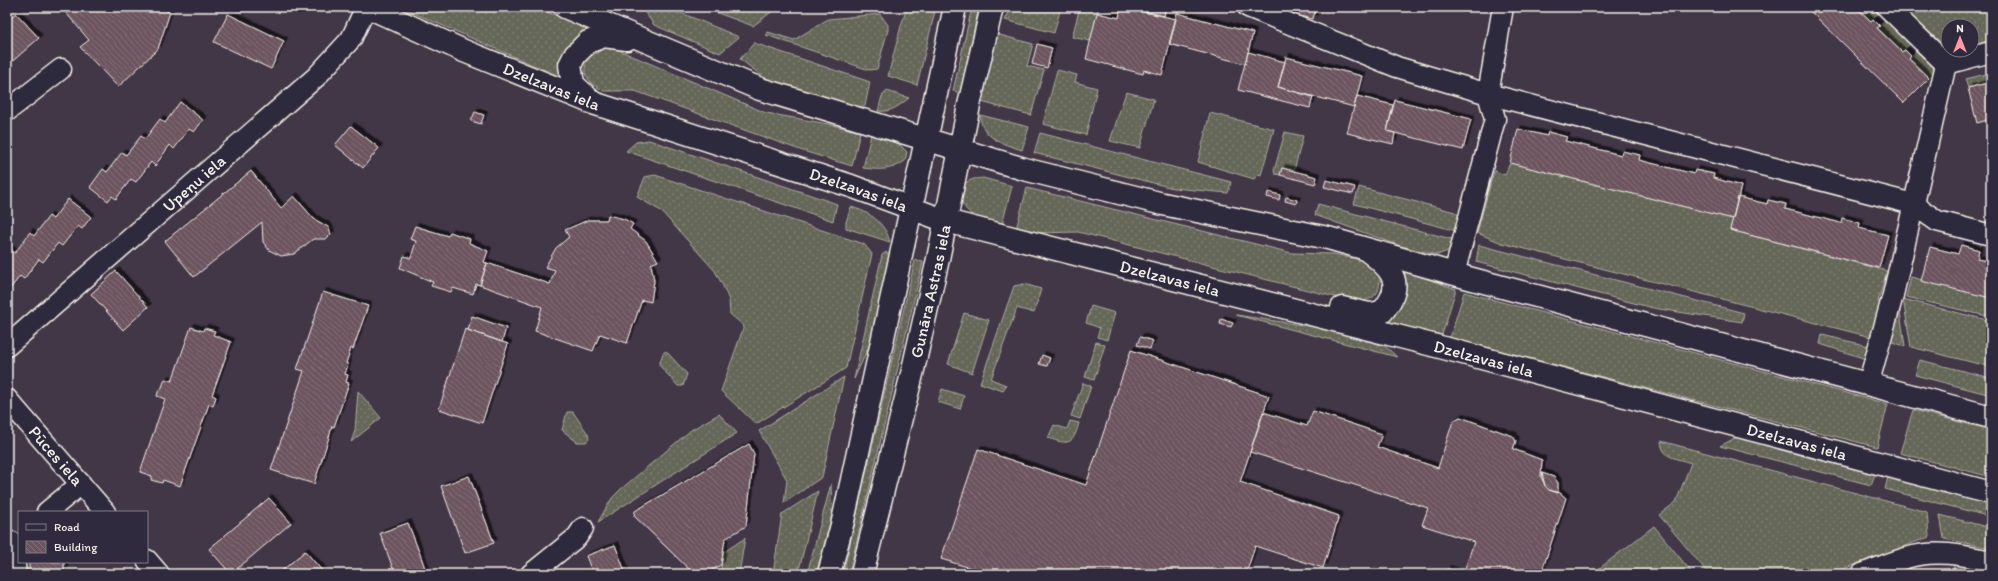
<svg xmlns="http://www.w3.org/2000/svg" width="1998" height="581" font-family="Itim,sans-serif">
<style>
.grass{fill:url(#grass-dots);stroke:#acaca0}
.building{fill:url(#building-back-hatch);stroke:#f4f1e8;filter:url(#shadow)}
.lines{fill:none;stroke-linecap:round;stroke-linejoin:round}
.minor-casing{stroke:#f4f1e8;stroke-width:23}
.secondary-casing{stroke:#f4f1e8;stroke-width:25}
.minor{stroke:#2f2a3d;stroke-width:20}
.secondary{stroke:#2f2a3d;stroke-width:22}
.labels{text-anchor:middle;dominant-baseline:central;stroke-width:3;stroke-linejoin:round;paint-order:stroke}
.street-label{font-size:17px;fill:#f4f1e8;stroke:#2f2a3d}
</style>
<defs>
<pattern id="grass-dots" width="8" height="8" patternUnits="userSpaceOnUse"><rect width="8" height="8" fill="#656758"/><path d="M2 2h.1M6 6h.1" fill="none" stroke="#7c7d70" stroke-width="1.8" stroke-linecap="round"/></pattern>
<pattern id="building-back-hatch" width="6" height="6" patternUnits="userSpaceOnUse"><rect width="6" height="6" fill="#6d555f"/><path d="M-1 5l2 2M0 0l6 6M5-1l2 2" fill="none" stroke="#826e76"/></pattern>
<filter id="shadow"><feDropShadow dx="3.5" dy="-3.5" stdDeviation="0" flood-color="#0009"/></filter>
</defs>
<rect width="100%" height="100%" fill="#423747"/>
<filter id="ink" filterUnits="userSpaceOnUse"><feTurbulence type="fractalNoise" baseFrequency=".025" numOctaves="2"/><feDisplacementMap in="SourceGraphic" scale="8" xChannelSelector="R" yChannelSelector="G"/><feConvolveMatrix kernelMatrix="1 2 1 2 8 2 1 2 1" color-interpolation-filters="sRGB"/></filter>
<g filter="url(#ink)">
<path class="grass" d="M400 7H536L588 29C566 42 564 53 563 78Z
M641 7H667L739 37 720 53 654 25Z
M701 7H778L753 26Z
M907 7H936L917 85 888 76 901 26Z
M972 7H979L960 93 953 91Z
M1012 7H1061L1054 33 1005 20Z
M1080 7H1099L1090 41 1072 37Z
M1856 7H1872L1878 13 1871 21Z
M1902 7H1991V40L1972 45V26H1948V49Z
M880 14 888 25V30L877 69 869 70 766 35 768 32 794 40 828 19Z
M1885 20 1910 44 1902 52 1877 28Z
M996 34 1033 44 1027 66 1044 70 1031 115 981 102Z
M754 43 870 82 865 106 853 107 767 80 740 59Z
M609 46 766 113 828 124 860 132 852 166 803 151 635 91H604L592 84 585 74V63L591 56Z
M1916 51 1936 70 1929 78 1909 59Z
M1057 70 1077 75 1075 82 1097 88 1086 135 1043 124Z
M1991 73V82L1968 88 1965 79Z
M887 91 909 98C900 105 891 113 878 111L882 96Z
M1126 92 1154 99 1140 148 1110 141Z
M1210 113 1274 129 1261 175 1258 174 1254 179 1198 162Z
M980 115 1029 127 1022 150C1003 144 981 138 980 115Z
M1285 132 1303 136 1294 171 1282 168 1280 175 1275 174 1274 171Z
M1040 133 1231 182 1228 193 1173 188 1034 153Z
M871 135 899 144 907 152 905 161C891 171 879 170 863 168Z
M649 140 837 204 833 221 626 151 636 142Z
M1510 163 1733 219 1730 230 1887 271 1878 301 1881 302 1871 337 1502 243 1477 233 1494 171 1505 175Z
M655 175 864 244 872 254 846 368 756 424 721 391 744 326 730 314 729 300 723 286 715 271 661 211 637 197 645 177Z
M983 178 1012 186 1002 225C993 223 982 221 975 217 962 209 951 188 971 180 974 178 979 179 983 178Z
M1359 187 1455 212 1460 217 1457 231 1354 204Z
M1027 188 1292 253 1334 254 1369 262 1380 276C1380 296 1374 300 1355 302L1078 232 1033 233 1016 229Z
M1318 204 1455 240 1448 251 1437 255 1401 246 1315 215Z
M851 207C870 212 885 223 890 242L846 228V222Z
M1479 245 1744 313 1742 322 1653 308 1476 262Z
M886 252 890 257 870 344 854 379 882 255Z
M915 260 923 262 849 574H843Z
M1405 271 1456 289 1442 335 1384 324 1405 284Z
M1911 277 1991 298V317L1906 297Z
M1024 284 1041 289 1034 313 1017 308 991 379 1006 385 1003 391 980 383 1014 286Z
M1464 292 1888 404 1877 447 1450 338Z
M1903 299 1991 321V367L1911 347Z
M1899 305 1905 346 1889 341Z
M1091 306 1115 313 1107 340 1097 337 1100 328 1086 323Z
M964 313 989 320 972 373 948 364Z
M1236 315 1315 327 1385 346 1397 357Z
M1822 335 1869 346 1866 359 1820 344Z
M1096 342 1105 345 1094 380 1085 377Z
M666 351 687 374 683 386H678L659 365 663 353Z
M1920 360 1991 378V395L1915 375Z
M844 377 822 477 784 503 787 480 759 431Z
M1083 383 1091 386 1080 419 1071 416Z
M942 389 964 396 960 409 938 402Z
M358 391 381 418 351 442 355 431Z
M1913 410 1991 430V477L1900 453Z
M567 412H573L588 434 589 439 586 442H577L562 430Z
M719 414 737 433 598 522 612 498 620 490 691 430Z
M1070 421 1079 423C1073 445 1069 445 1048 438L1054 425 1067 429Z
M1737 437 1875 474 1871 485 1720 446Z
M1661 441 1927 512 1929 537 1830 574H1709L1659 515 1676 502 1691 463C1677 458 1662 459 1661 441Z
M1888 477 1991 504V517L1885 489Z
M831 484 832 516 816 574H807Z
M818 491 798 574H773L782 514Z
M1940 515 1991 528V548L1944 539Z
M1654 526 1693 574H1592Z
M745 538 739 574H720L724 552Z
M1954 564H1965L1981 574H1953Z
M1899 569H1907L1923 574H1889Z"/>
<path class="building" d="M61 7H157L170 12 158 49 118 87 80 47 89 40Z
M819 7H833L828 10Z
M1121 7 1176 19 1162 75 1144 70 1143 74 1086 59 1097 13 1119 18Z
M1127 7H1166L1164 16Z
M1293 7H1316L1313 19 1292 14Z
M1806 7H1856L1871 21 1873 19 1880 26 1877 28 1902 52 1905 50 1911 56 1909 59 1929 78 1904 103Z
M16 13 39 38 7 66V21Z
M1177 13 1253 33 1245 64 1169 44Z
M228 14 284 41 271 69 214 42Z
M1037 44 1052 48 1047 68 1032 64Z
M1248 52 1285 62 1278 87 1313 97 1310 108 1238 90Z
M1286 57 1362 76 1354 107 1278 87Z
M1991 82V119L1977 123 1968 88Z
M1357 96 1393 105 1387 131 1395 133 1393 144 1347 133Z
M1395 100 1471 119 1463 150 1387 131Z
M180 102 203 120 194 132 189 129 174 149 170 145 155 166 151 162 136 182 131 179 116 199 112 196 108 201 90 187 103 169 107 172 122 152 126 155 141 136 145 139 160 119 165 123Z
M475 112 484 115 481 124 471 121Z
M351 126 379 148 363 168 335 145Z
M1518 129 1547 136 1548 132 1567 137 1565 141 1621 155 1622 151 1640 155 1639 160 1694 174 1695 170 1714 174 1713 178 1741 186 1733 219 1510 163Z
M1282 168 1317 177 1315 184 1280 175Z
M251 171 281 208 294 196 314 219 328 227 331 234 326 239H313L294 254 281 256 269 250 263 242 262 222 194 277 165 241Z
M1326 180 1355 187 1353 194 1324 187Z
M1268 192 1280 195 1279 200 1267 197Z
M1286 197 1297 200 1296 204 1285 201Z
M1738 197 1767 204 1768 200 1786 204 1785 209 1841 223 1842 218 1860 223 1859 228 1888 235 1879 268 1730 230Z
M68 199 91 217 82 229 78 226 62 246 58 243 43 262 39 259 24 279 20 276 7 293V254L10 249 15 253 30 232 34 236 49 216 53 219Z
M608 215 624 219 633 224 630 229 646 241 658 261 651 264 654 281 651 302 642 300 627 343 600 334 593 351 535 331 542 307 480 285 487 263 550 284 555 270 545 267 556 248 569 237 565 230 588 220H607Z
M415 226 448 236 450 232 470 239 469 243 488 251 484 262 487 263 480 285 476 284 473 294 453 288 451 292 431 286 433 282 400 268 404 256 411 258 416 241 410 239Z
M1961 245 1979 250 1977 259 1991 262V298L1921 281 1930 247 1958 254Z
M116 271 148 307 123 330 91 294Z
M323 292 368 306 353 349 351 348 346 363 348 364 345 374 348 375 346 382 349 383 334 427 332 426 330 434 314 484 271 470 304 371 297 369Z
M472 316 506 328 502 342 468 330Z
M1221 319 1233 323 1231 327 1220 324Z
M191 327 203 331 204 328 215 331 213 335 231 342 212 395 216 397 213 406 209 404 180 486 163 480 162 483 151 480 152 476 140 472 165 399 157 396 159 389 161 390 165 379 172 381Z
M465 329 508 344 482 423 439 409Z
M1140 337 1153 341 1150 349 1137 345Z
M1131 350 1269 396 1240 482 1339 516 1323 568 1255 546 1246 574H990L941 559 978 449 1086 485Z
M1042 355 1050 358 1047 366 1039 364Z
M1313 411 1382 434 1377 447 1438 468 1453 421 1460 417 1513 436 1516 441 1513 449 1542 460 1541 476 1545 486 1549 490 1560 493 1566 498 1541 574H1463L1474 542 1422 525 1428 508 1250 452 1263 412 1307 426Z
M749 444 754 454 746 526 725 539 721 565 705 574H694L634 516 635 511Z
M1542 473 1554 477 1558 483V493L1549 490 1545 486Z
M469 476 494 543 465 553 441 486Z
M269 498 291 523 231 574 209 549Z
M408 523 421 557 427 574H395L380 533Z
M615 545 626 574H593L586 556Z
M305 551 325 574H278Z
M29 562H64V574H29Z
M1447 569 1463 574H1445Z"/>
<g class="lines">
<defs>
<g id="minor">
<path d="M1248 7 1397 67 1488 94 1495 119 1454 274"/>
<path d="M1503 7 1488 94 1913 204 1937 221 1991 235"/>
<path d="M1887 7 1946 64 1991 52"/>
<path d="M7 111 61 69"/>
<path id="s1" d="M7 346 316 77 351 39 366 7"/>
<path d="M1868 385 1893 295 1946 64"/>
<path id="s2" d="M7 399 105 512"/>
<path d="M47 512 81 484"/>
<path d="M12 542 16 574"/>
<path d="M147 560 159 574"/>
<path d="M531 574 577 537 583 528"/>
<path d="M1862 574C1876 569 1891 562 1906 558 1934 549 1963 555 1991 561"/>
</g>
<g id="secondary">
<path id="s3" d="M368 7 464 51 593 103 851 186 946 221 1444 348 1991 493"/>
<path d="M565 7 760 89 1024 169 1163 204 1328 238 1465 277 1991 417"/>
<path d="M591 101 573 84 570 65 575 55 588 42 604 36 627 39"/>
<path d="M1342 308 1369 314 1382 312C1405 285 1394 270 1368 251"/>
<path d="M829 574 843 521 955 7"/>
<path id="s4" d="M862 574 912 374 938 259 969 105 992 7"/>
</g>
</defs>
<use href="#minor" class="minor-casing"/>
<use href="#secondary" class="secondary-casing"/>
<use href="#minor" class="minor"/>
<use href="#secondary" class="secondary"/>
</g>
</g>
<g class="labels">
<g class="street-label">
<text stroke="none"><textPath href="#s3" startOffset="200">Dzelzavas iela</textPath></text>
<text stroke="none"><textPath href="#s1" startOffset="248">Upeņu iela</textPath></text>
<text stroke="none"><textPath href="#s3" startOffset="524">Dzelzavas iela</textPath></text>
<text stroke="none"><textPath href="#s3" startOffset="848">Dzelzavas iela</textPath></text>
<text stroke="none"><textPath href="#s4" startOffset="291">Gunāra Astras iela</textPath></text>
<text stroke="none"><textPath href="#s3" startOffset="1172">Dzelzavas iela</textPath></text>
<text stroke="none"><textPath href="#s3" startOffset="1496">Dzelzavas iela</textPath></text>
<text stroke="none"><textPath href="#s2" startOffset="75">Pūces iela</textPath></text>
</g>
</g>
<rect width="1998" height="581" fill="none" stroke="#2f2a3d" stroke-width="24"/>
<rect x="12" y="12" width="1974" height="557" fill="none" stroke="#f4f1e8" stroke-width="1.5" filter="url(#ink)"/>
<rect x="18" y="511" width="130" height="52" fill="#2f2a3d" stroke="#7e7a81"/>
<rect x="26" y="524" width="20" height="6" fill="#2f2a3d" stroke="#7e7a81"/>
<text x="54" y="531" font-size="12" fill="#f4f1e8">Road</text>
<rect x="26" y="541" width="20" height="12" fill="url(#building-back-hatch)" stroke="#7e7a81"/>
<text x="54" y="551" font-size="12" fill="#f4f1e8">Building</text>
<g transform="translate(1960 38)"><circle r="19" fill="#2f2a3d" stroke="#7e7a81"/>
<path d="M0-3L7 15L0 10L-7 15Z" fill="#ff9aa2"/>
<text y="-6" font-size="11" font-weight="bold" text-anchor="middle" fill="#f4f1e8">N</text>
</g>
</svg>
